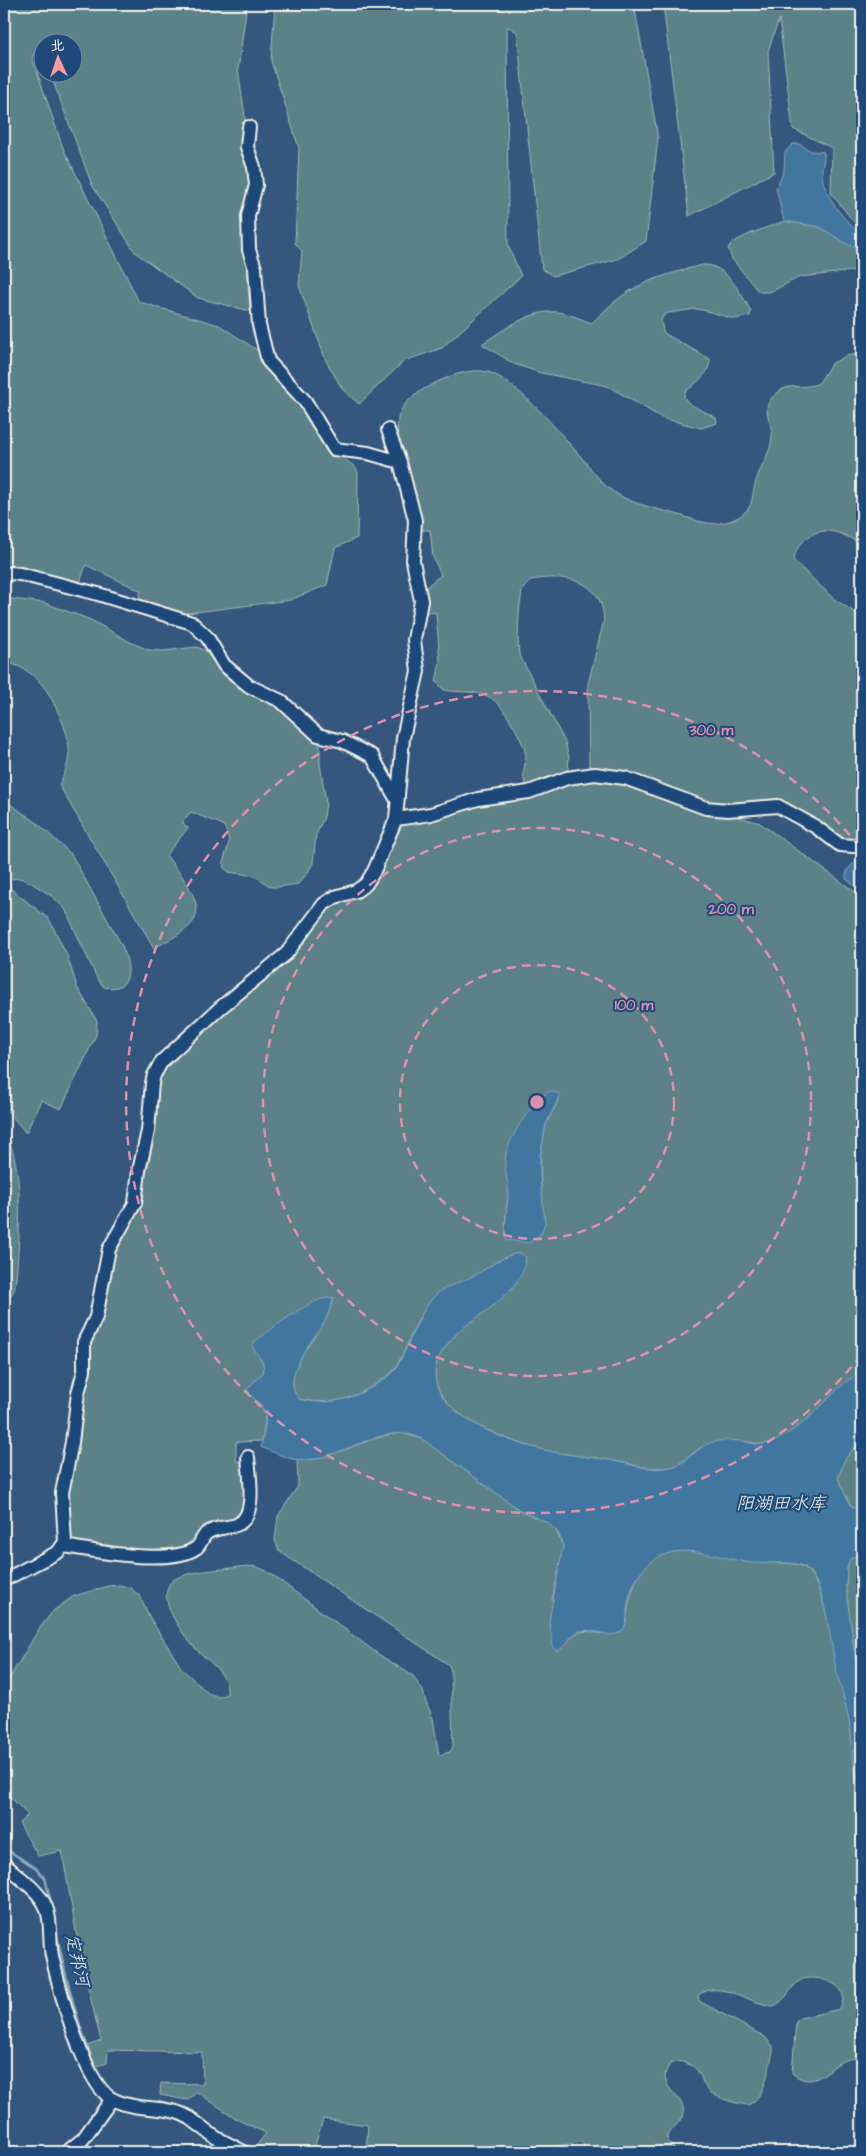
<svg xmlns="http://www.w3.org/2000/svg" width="866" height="2156" font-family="'Architects Daughter','LXGW WenKai TC',sans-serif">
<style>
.green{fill:#5b8187;stroke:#a8b9b8;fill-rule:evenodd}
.water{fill:#42779f;stroke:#89a8bc}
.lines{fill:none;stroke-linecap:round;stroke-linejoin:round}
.stream{stroke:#89a8bc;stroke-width:2.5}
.minor-casing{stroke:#f4f1e8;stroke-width:16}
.minor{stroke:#1f4a7a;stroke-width:12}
.ring{fill:none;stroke:#de8fa9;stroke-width:2.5;stroke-dasharray:9 6}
.labels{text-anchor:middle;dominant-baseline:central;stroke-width:4;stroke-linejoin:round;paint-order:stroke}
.water-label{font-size:18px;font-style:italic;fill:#d9dfdd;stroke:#1f4a7a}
.centre{fill:#de8fa9;stroke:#1f4a7a;stroke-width:2.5}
.ring-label{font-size:15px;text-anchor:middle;font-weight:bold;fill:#de8fa9;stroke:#1f4a7a;stroke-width:4;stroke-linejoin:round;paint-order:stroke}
</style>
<rect width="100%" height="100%" fill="#35577e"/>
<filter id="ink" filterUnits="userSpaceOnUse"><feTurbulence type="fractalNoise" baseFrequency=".02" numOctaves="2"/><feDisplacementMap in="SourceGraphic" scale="10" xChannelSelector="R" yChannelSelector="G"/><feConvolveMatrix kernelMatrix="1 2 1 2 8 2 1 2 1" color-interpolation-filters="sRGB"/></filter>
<g filter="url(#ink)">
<path class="green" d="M4 4H247L238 69 254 177 243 222 250 311 198 298 135 252 92 185 50 73 72 72V42H42V52L40 47 32 57 63 148 139 302 219 325 260 352 300 400 345 460 354 466 358 472 357 538 335 548 327 585 290 600 180 614 138 601 141 591 86 565 79 585 4 568Z
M275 4H634L658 138 646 241 618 259 553 276 542 269 517 32 507 26 508 245 521 276 442 348 404 361 359 404 343 390 326 361 299 286 302 251 295 243 299 148 271 61Z
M663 4H862V232L831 193 832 148 793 129 779 19 768 51 774 172 689 216Z
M784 221 820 227 859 247 862 245V270L800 277 770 292H759L732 259 728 248C737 236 770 227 784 221Z
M702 265C726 263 741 294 751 311L750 316 734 319 707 311 696 309 668 313 663 316 661 321 663 331 667 335 710 359C710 374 696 383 685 392L684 397C689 407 706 411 716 418L717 423 701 428 662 418 608 386 541 373 514 364 482 344C503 330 535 306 563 313 573 315 582 320 592 323 605 310 618 297 635 288 655 277 680 271 702 265Z
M862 353V544C844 535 825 523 807 538 799 545 796 550 793 560L834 599 862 617V833L853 840H842L782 803 766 800 712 804 681 797 637 775 589 766 588 684 604 620C602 578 564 574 531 580 528 583 525 586 523 589 519 598 517 644 519 654L565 742 569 758 568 769 565 774 529 787C517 777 529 763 525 751 521 737 502 702 489 697 475 690 459 693 444 690L436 682 440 661 436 613 425 612V588L441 575 433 557 430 530H420C417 513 415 495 410 478 396 429 382 409 437 382 453 375 470 368 488 372 499 375 508 383 517 390 541 410 561 434 582 458 590 467 597 478 607 487 626 503 653 508 676 514 689 518 708 526 721 523 729 522 742 517 747 510 753 503 752 497 754 489 757 470 772 454 772 435 772 423 762 410 771 399 789 378 799 392 819 383L831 364 846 356Z
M4 598 45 603 91 620 130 642 149 650 163 651 197 647 204 650 221 670 285 709 317 737 320 743V764L326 803 324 817 316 835 313 863 307 874 298 884 278 887H271L255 876 229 872 224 868C222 850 236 846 223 825L191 812 182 822 188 828 166 855C177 870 207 903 193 922 185 933 166 941 154 948L59 785C74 756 71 740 58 712 45 684 34 670 4 661Z
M601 778 760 823 862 897V1013L859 1026 862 1061V1372C836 1384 820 1412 796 1428 786 1435 775 1443 762 1444 757 1445 753 1442 748 1442 739 1442 709 1444 702 1447 691 1453 684 1464 671 1467 649 1471 624 1462 603 1459 581 1456 557 1454 536 1448 503 1439 426 1411 436 1366 439 1352 450 1341 459 1331L514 1287 526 1262 515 1254C500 1258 488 1268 474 1276 459 1284 444 1286 432 1300 415 1318 409 1346 396 1367 391 1375 383 1379 376 1384 351 1400 328 1406 299 1399 279 1377 313 1341 323 1323 328 1315 331 1307 334 1298L255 1341 253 1346 263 1363 264 1372 247 1389C249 1395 254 1397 258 1402 269 1414 264 1426 262 1441L236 1442V1461H246L248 1503 239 1518 201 1531 183 1548 168 1551H139L71 1543 68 1494 79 1444 84 1394 90 1373V1343L102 1318 115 1251 141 1205 145 1172 155 1132 158 1084C166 1050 262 986 290 959 305 944 313 924 327 910 336 901 349 901 359 896L396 828 409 822 563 782ZM542 1096 559 1099 546 1124 540 1157 541 1188 505 1225 514 1134Z
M4 800 36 822 71 854 122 946C130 964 135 993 104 987L97 978 65 909 53 897 30 882 20 878 9 879 11 889 49 919 67 955 77 987 97 1021 96 1035 61 1109 41 1100 26 1133 4 1107Z
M4 1133C26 1163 19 1242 16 1279L14 1290 4 1308Z
M403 1433 422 1439 521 1511 546 1522 555 1529 563 1546 562 1556 552 1600 570 1639C581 1625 592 1635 605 1633 612 1631 619 1628 625 1626 630 1599 633 1565 664 1554 680 1548 711 1552 728 1557 734 1558 739 1561 746 1562 760 1564 794 1560 805 1568 825 1582 832 1648 837 1671 841 1690 847 1707 850 1726 853 1740 852 1776 862 1784V2061C835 2047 822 2098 792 2073L796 2022 800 2018 840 2009C841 2006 843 2001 843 1997 843 1982 813 1974 801 1980 790 1986 787 2001 773 2006 750 2004 720 1979 698 1995L699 2001 765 2037 773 2046V2052C768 2070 766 2097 748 2105 736 2104 720 2099 710 2092 698 2082 705 2070 686 2063 680 2061 676 2061 670 2064 652 2089 691 2096 682 2117 679 2124 671 2129 667 2136 668 2145 672 2148 680 2152H583V2142L537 2149V2152H366L368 2125 323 2119 313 2152H252L266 2133 240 2121 197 2092 188 2100 160 2095 161 2083 203 2084 202 2052 108 2050 107 2063 92 2067 87 2046 101 2041 80 1954 62 1851 38 1856 19 1823 28 1815 4 1791V1687L39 1629 54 1610 74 1596 108 1586 120 1585 131 1588 140 1596 150 1618 182 1669 208 1693 219 1697 227 1694C227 1691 227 1686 226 1683 221 1668 203 1657 193 1646 182 1633 155 1597 172 1581 181 1573 211 1570 224 1569 243 1567 254 1562 271 1574L378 1654 413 1676 423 1691 426 1702 433 1718 439 1755 450 1752 453 1747 451 1671 449 1665 279 1551 275 1540 278 1516 298 1486 297 1460C334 1461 366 1435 403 1433Z
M862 1438V1514L850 1505 838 1478 845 1459Z
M862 1553V1699L853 1643 846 1587 847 1568 850 1559Z"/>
<path class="water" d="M793 144H799L811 151 824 152C825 160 821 167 822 175 825 199 845 220 862 236V245L859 247 848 245 820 227 784 221 776 188 784 171 785 152Z
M862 857V892L846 879C845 868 854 863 862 857Z
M550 1091 561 1094 546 1124 540 1157V1177L545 1222 541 1234 529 1243 506 1240C504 1225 507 1210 508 1194 509 1183 504 1171 505 1160 506 1140 533 1100 550 1091Z
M520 1253 526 1257C523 1291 483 1312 459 1331 450 1341 439 1352 436 1366 426 1411 503 1440 536 1448 558 1454 581 1456 603 1459 624 1462 650 1472 671 1467 687 1464 695 1448 710 1443 722 1439 735 1440 747 1442 752 1443 757 1445 762 1444 775 1443 785 1435 796 1428 820 1412 836 1384 862 1372V1438L845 1459 838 1478 850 1505 862 1514V1553L850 1559 847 1568 846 1587 853 1643 862 1699V1784C852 1776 853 1740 850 1726 847 1708 842 1692 837 1674 831 1650 826 1581 805 1567 793 1560 766 1564 752 1563 714 1558 669 1534 640 1574 633 1584 628 1596 627 1609 627 1617 628 1628 619 1633 607 1639 592 1626 578 1632 568 1636 568 1648 556 1651L553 1648 549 1621 563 1546 558 1532 546 1522 521 1511 422 1439C387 1420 346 1456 308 1460 292 1462 276 1453 261 1447 263 1433 270 1417 260 1404 256 1399 249 1396 247 1389L264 1372 263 1363 252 1346 255 1341C271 1330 316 1293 334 1298 331 1306 328 1315 324 1323 313 1340 279 1377 299 1399 327 1406 351 1400 375 1385 383 1380 391 1376 396 1368 409 1347 415 1321 431 1300 442 1286 458 1284 473 1276 489 1268 502 1255 520 1253Z"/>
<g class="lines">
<path class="stream" d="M4 1848 36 1868 45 1878 51 1903
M56 1931C67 1983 78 2027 99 2076
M159 2101 169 2104
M245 2146 261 2152"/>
<defs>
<path id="minor" d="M249 127 247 147 254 167 256 185 248 216 249 250 255 268 259 325 268 361 305 401 334 449 368 453 400 462
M4 576 11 573 20 574 98 594 192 623 207 637 224 665 249 686 281 701 318 735 342 741 372 756 397 800
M396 819 431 814 478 799 529 792 567 778 595 774 625 778 706 808 728 810 778 806 816 827 840 845 853 846 862 842
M64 1546C93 1551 171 1566 196 1548 201 1545 202 1536 207 1533 215 1527 227 1528 236 1525 258 1517 249 1475 248 1457
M4 1580 58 1552 65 1542 62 1493 72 1442 78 1393 84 1371V1342L96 1317 109 1249 135 1203 139 1171 148 1131 152 1083 154 1075 162 1061 220 1008 286 954 324 904 335 897 356 891 366 884 374 871 396 819 403 738 418 671 414 640 421 601 413 561 415 520 400 462 388 430
M4 1864C17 1876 39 1890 46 1907 52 1920 49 1942 52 1956 59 1988 84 2084 112 2099 137 2112 160 2105 182 2114L190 2118 215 2137 244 2152
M67 2152 83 2139 112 2099"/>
</defs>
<use href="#minor" class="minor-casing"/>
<use href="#minor" class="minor"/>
</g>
</g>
<g class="ring">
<circle cx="537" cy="1102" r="137"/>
<circle cx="537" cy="1102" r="274"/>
<path d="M861 1355A411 411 0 1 1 861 849"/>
</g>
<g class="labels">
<g class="water-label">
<text x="781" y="1503">阳湖田水库</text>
<text transform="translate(77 1960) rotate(77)">定邦河</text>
</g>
</g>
<circle cx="537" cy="1102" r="8" class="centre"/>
<g class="ring-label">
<text x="711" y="735">300 m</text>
<text x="731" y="914">200 m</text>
<text x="634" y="1010">100 m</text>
</g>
<rect width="866" height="2156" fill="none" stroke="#1f4a7a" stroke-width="20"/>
<rect x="10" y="10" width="846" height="2136" fill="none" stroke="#f4f1e8" stroke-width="2" filter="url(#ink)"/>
<g transform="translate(58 58) rotate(357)"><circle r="24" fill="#1f4a7a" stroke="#748da6"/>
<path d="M0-4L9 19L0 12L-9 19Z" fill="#ff9aa2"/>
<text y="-8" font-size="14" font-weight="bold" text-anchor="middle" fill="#f4f1e8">北</text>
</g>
</svg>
